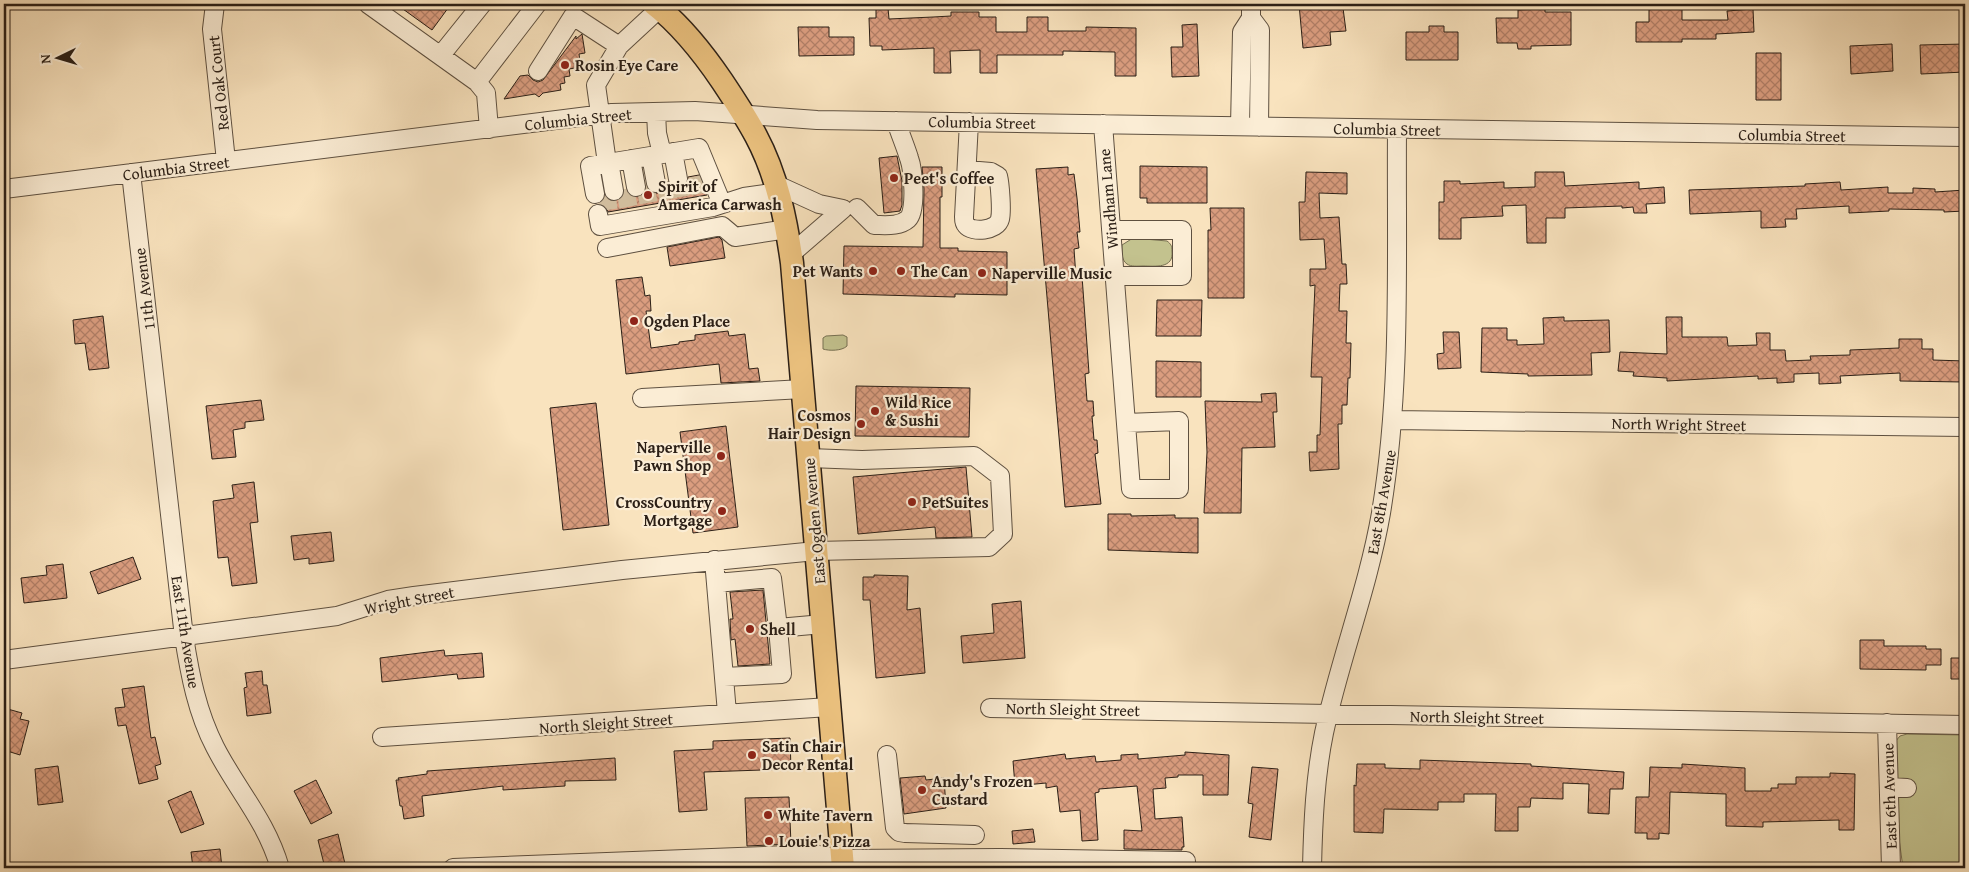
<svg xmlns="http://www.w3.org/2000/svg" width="1969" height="872" font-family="'Gentium Book Plus',serif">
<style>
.green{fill:#c3c28e;stroke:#777052}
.building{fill:url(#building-cross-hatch);stroke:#2b1f16}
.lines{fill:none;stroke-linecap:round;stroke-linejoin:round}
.minor-tunnel{stroke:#d0bc9c;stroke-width:18;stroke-dasharray:18 9;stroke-linecap:butt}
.minor-casing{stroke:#5e5040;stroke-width:20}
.major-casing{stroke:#2b1f16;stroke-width:25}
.minor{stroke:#fbedd5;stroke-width:18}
.major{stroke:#ecc27f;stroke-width:22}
.poi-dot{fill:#8f2418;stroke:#fbedd5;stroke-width:2}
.labels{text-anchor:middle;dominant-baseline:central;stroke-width:4.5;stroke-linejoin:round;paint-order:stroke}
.poi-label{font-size:16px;font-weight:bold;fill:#2b1f16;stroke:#fbedd5;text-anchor:start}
.street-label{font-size:16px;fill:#2b1f16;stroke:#fbedd5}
</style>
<defs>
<pattern id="building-cross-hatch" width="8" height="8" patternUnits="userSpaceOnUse" patternTransform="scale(1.25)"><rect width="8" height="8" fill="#da9d7f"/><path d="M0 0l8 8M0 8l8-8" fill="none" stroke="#b17f67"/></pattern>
</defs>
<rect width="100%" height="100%" fill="#f9e3be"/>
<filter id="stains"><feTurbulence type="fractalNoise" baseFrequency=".004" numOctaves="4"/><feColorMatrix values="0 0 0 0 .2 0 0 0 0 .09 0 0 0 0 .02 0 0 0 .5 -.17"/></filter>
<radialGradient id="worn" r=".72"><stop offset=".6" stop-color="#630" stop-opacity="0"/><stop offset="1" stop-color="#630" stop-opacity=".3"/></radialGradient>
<path class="green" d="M1133 238 1167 241C1171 244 1172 246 1172 251 1174 269 1155 266 1143 266 1138 266 1131 267 1127 264 1121 260 1122 251 1122 245Z
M843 335 847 337V346C842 351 829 351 823 349V338L826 336Z
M1907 734 1965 735V868H1903L1897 824 1895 742 1900 736Z"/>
<path class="building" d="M396 4H451L432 30Z
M1299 4H1328V9L1343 8 1346 31 1330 32 1331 45 1303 48Z
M1649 7H1682V20H1728L1727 11 1753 9 1754 32 1716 34V39H1682V42H1636V22H1649Z
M876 8H888L889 19 933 17 951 16V12H979V17H996V32H1027V17H1048V31H1086V27L1136 28V76H1115V52L1063 51V55H997V73H980V50L950 51 951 73H934V48L882 50V46H870L869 18H876Z
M1545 9V12H1571V45L1531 46V49H1518L1517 43H1497L1496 18H1518V10Z
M1197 24 1199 76 1172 77 1171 47H1183L1182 25Z
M1429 26H1444V32H1458V60H1406V32H1429Z
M798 27H829V37H854V55L799 56Z
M582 34 585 53 579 54 580 61H574L575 68 569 69 570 76 564 77 565 83 560 84 561 90 543 93 539 97 535 94 504 99 520 76 528 75 533 80 538 82 543 80 576 36V39Z
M1892 44 1893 71 1851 74 1850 46Z
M1965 44V72L1921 74 1920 45Z
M1756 53H1781V100H1756Z
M897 156 902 181V205L900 211 884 213 879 158Z
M1140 166 1207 167V203H1147V198H1140Z
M922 167H942V197H940V248H958V251L1007 252V295L955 294V297L843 294 844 246 923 247 924 189Z
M1068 167V175L1074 174 1077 198 1080 232H1077L1079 248 1074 249 1076 277 1082 276 1089 373 1085 374 1087 401H1093L1094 416H1092L1094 440H1097L1098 453 1095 454 1101 504 1065 507 1036 169Z
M1306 172 1347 173V194L1319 193 1320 218 1339 217 1342 264H1346L1347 284H1340L1339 311H1347L1346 343H1351L1350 378H1348L1347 405H1342V424H1338L1339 469 1310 471 1309 452H1317V435H1320L1322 377H1311L1315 285 1310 286V269H1326L1324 239 1300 240 1299 202H1305Z
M1535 172H1564L1565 186 1639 182V189L1664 187 1665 203 1646 204 1647 213H1634L1633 207 1622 208V206L1565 208V218H1546V243H1527L1526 205 1502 206 1503 216 1461 218V239H1439V202H1444V181H1460V184L1504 182V188L1535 187Z
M699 175 707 195 608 212 606 207 599 204 605 196 611 201 620 199 626 189 628 194 633 197 642 195 646 187 652 193H658L663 191 668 181 674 189H680L688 183V177Z
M1840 182 1841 190 1888 187V193H1913V188L1935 189V192L1965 190V211L1944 212V210L1889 209V211L1849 213V206L1796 209 1797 219H1785L1786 227 1761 228V211L1690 214 1689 190 1805 186V184Z
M1210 208H1244V298H1208V230H1211Z
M719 237 722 240 725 258 670 266 667 247Z
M642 277 645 296 650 295 651 311H646L651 348 679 344V342L695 340V335L728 331 729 336 745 334 749 369 758 368 760 381 721 383 719 364 626 374 616 280Z
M1157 300H1202L1201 336H1156Z
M103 316 109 368 89 370 85 343 75 344 73 320Z
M1564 317V321L1609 320 1610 352 1591 353 1592 375 1528 376V374L1481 372 1482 328H1507V340H1517V345L1544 344 1543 318Z
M1666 317H1682V337H1727L1728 346 1757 345 1756 333H1770V350H1785L1786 361 1811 360 1810 356 1850 355V350L1899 348V339H1922V349H1933V360L1965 361V373H1964L1963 382 1900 381V373L1840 376 1841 383 1819 384V373L1794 374V382L1777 383V378L1758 379V376L1667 381V378L1633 376 1634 372 1618 371 1620 352 1667 354Z
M1443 332H1459L1461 368 1438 369 1437 354 1444 353Z
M1156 361 1201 362V397H1156Z
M856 386 970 388 969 437 855 436Z
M1276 393 1277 412H1273L1275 447 1242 448 1241 513H1204L1207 452 1205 401 1262 402 1261 394Z
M261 400 264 420 245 422V428L233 430 236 457 212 459 206 406Z
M596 403 609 525 563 530 550 408Z
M726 426 738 527 693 533 680 432Z
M966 467 972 537 936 538 935 527 858 534 853 477Z
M254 482 258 522 250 523 257 583 232 586 228 557 218 558 213 501 234 498 232 485Z
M1108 514H1131V516L1175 515V518H1198V553L1108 550Z
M331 532 334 561 309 564V558L294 560 291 536Z
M133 557 141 579 98 594 90 572Z
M63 564 67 598 24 603 21 578 47 575 46 566Z
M874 575 908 576 907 610 920 608 925 673 876 678 870 600H863V577H874Z
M763 590 770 664 738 666 735 639 731 640 730 619H733L730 592Z
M1021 601 1025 658 963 663 961 636 994 633 992 604Z
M1860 640H1884V646H1926V649H1941V665H1926V670L1860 669Z
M444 650 445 656 482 653 484 677 458 679 457 674 382 682 380 658Z
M1951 658H1965V679H1951Z
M262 671 263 685H267L271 713 247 716 244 688 247 687 245 673Z
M144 686 151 738 155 737 161 764 155 766 158 779 139 784 126 725 118 726 115 708 125 707 122 689Z
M4 708 22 713 20 719 29 721 20 755 4 750Z
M790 738 791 769 704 772 707 810 679 812 674 751 713 749V741Z
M1185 752 1229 755 1228 795H1203V775H1178V777L1165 778 1166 788 1153 789 1155 819 1182 817 1184 847H1182V850L1124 849V830L1142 831 1137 786 1099 789V792L1095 793 1098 840 1082 841 1080 810 1060 812 1057 786 1046 788V783L1015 786 1013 761 1065 754 1066 759 1095 756 1096 762 1121 760V755L1138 754V759L1185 755Z
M615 758 616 780 565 781V786L503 790V786L422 796 424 816 404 819 402 806H400L396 780H399L398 778 427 774V771L456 769Z
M1420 760 1531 764V766L1624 772 1623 789H1610L1609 814 1588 813 1589 784 1563 783V799L1531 798 1530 807H1518V831H1495L1496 794H1464V802H1438V810L1384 809 1383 833 1354 832V785L1356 786 1357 764H1385V768L1420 769Z
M1682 764 1745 768V791H1771V788H1778V784H1796V777H1830V773L1855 774 1854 830H1839V820L1763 822V827L1726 826V794L1670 792 1669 834 1659 833V839H1647V833H1635L1636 797H1649L1650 767 1682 768Z
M58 766 63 802 38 805 35 769Z
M1252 767 1278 769 1271 840 1249 837 1253 804 1248 803Z
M925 776 926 780 944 778 946 808 904 814 900 778Z
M316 780 332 813 311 824 294 791Z
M191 791 204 824 181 833 168 801Z
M789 797 791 844 747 846 745 798Z
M1033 829 1035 842 1013 844 1012 831Z
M338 834 346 868H325L318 840Z
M220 849 222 868H193L191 852Z"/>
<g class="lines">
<path class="minor-tunnel" d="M697 176 701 195
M678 179 681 199
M665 182 669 201
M645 185 649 205
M625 189 629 209
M606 192 609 212"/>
<defs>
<path id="minor" d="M215 4 212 29 226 161
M368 4 477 82 537 4
M1251 18 1260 30 1259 127
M441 55 482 4
M538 71 573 16 619 46
M477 82 486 93 489 129
M656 112 657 133 662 154
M1103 124 1131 489H1179V421L1126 423
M1240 126 1242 32 1251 18V4
M673 152 678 179
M651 156 656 183
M631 159 636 187
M609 162 614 191
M607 163 596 85 619 46 660 8
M967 170 991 172 998 176C1000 184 1002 211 1000 219 997 231 972 233 966 225 964 223 964 220 964 217L969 122
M131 173 184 637C190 675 197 712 215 747 237 790 266 820 280 868
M775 184 819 204 843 209
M4 189 612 113 695 111 817 120 1965 137
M595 194 590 166 699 148 722 204
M857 208 874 225C885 225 899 227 908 219 917 210 913 169 909 158 905 145 900 134 896 121
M598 214 600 226 713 207 744 197 778 192
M1111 230H1182V276H1114
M607 248 722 226 735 237 787 229
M791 254 843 209
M642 398 803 389
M1393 420 1965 427
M714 560 727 713
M716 583 772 578 778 628
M4 660 337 616 388 600 414 596 622 570 816 551 989 547 1003 534 1000 476 974 456 862 460 809 458
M724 677 782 674 778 628 823 624
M990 708 1965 725
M1887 723 1891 868
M382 737 829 707
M887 755 895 828 899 832 905 833 975 835
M1889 787 1907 788
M453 868 814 854 842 859 1000 858 1186 861
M1312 868C1313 823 1315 777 1324 733 1340 659 1368 588 1381 513 1402 386 1396 257 1397 129"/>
<path id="major" d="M654 4C681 25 703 53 722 81 734 99 746 117 756 136 777 175 786 220 792 263L843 868"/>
</defs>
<use href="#minor" class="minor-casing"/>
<use href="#major" class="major-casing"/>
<use href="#minor" class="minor"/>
<use href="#major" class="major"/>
</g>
<g class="poi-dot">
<circle cx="565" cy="65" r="5"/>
<circle cx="894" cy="178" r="5"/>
<circle cx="648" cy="195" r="5"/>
<circle cx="873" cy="271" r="5"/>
<circle cx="901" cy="271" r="5"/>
<circle cx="982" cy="273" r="5"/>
<circle cx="634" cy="321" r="5"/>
<circle cx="875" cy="411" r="5"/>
<circle cx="861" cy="424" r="5"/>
<circle cx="721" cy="456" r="5"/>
<circle cx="912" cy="502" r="5"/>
<circle cx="722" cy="511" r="5"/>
<circle cx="750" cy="629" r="5"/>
<circle cx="752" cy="755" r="5"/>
<circle cx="922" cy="790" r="5"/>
<circle cx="768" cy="815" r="5"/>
<circle cx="769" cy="841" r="5"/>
</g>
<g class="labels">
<g class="poi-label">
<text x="575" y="65">Rosin Eye Care</text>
<text x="904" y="178">Peet's Coffee</text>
<text x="658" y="186">Spirit of<tspan x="658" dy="18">America Carwash</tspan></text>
<text x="863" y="271" text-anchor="end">Pet Wants</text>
<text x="911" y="271">The Can</text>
<text x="992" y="273">Naperville Music</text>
<text x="644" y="321">Ogden Place</text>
<text x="885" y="402">Wild Rice<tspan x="885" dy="18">&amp; Sushi</tspan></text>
<text x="851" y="415" text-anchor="end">Cosmos<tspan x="851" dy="18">Hair Design</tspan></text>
<text x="711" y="447" text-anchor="end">Naperville<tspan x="711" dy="18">Pawn Shop</tspan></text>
<text x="712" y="502" text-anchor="end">CrossCountry<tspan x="712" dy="18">Mortgage</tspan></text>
<text x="922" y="502">PetSuites</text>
<text x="760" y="629">Shell</text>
<text x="762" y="746">Satin Chair<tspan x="762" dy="18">Decor Rental</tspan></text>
<text x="932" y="781">Andy's Frozen<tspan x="932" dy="18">Custard</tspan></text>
<text x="778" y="815">White Tavern</text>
<text x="779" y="841">Louie's Pizza</text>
</g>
<g class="street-label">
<text transform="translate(218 83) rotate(-96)">Red Oak Court</text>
<text transform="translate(578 119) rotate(-6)">Columbia Street</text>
<text transform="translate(982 122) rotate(1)">Columbia Street</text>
<text transform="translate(1387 129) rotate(1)">Columbia Street</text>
<text transform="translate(1792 135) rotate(1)">Columbia Street</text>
<text transform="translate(176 168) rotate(-7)">Columbia Street</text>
<text transform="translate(1108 199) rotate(-95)">Windham Lane</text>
<text transform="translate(144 289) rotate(-97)">11th Avenue</text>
<text transform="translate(1679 424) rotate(1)">North Wright Street</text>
<text transform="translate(1381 502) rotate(-80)">East 8th Avenue</text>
<text transform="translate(814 521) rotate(-95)">East Ogden Avenue</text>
<text transform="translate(409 600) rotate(-11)">Wright Street</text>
<text transform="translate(186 632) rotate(81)">East 11th Avenue</text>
<text transform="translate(1073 709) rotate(1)">North Sleight Street</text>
<text transform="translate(1477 717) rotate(1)">North Sleight Street</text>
<text transform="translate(606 723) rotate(-4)">North Sleight Street</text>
<text transform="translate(1889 796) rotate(-92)">East 6th Avenue</text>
</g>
</g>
<rect width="1969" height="872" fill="none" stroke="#f9e3be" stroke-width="20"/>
<rect x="5" y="5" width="1959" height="862" fill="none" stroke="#2b1f16" stroke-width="2.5"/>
<rect x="10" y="10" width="1949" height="852" fill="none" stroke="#2b1f16"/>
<g transform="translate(58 58) rotate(265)" stroke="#fbedd5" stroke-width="4" paint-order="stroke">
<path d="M0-4L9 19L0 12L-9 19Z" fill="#2b1f16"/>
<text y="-8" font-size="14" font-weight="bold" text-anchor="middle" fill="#2b1f16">N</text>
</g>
<rect width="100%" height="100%" filter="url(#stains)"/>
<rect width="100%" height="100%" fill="url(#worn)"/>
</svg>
